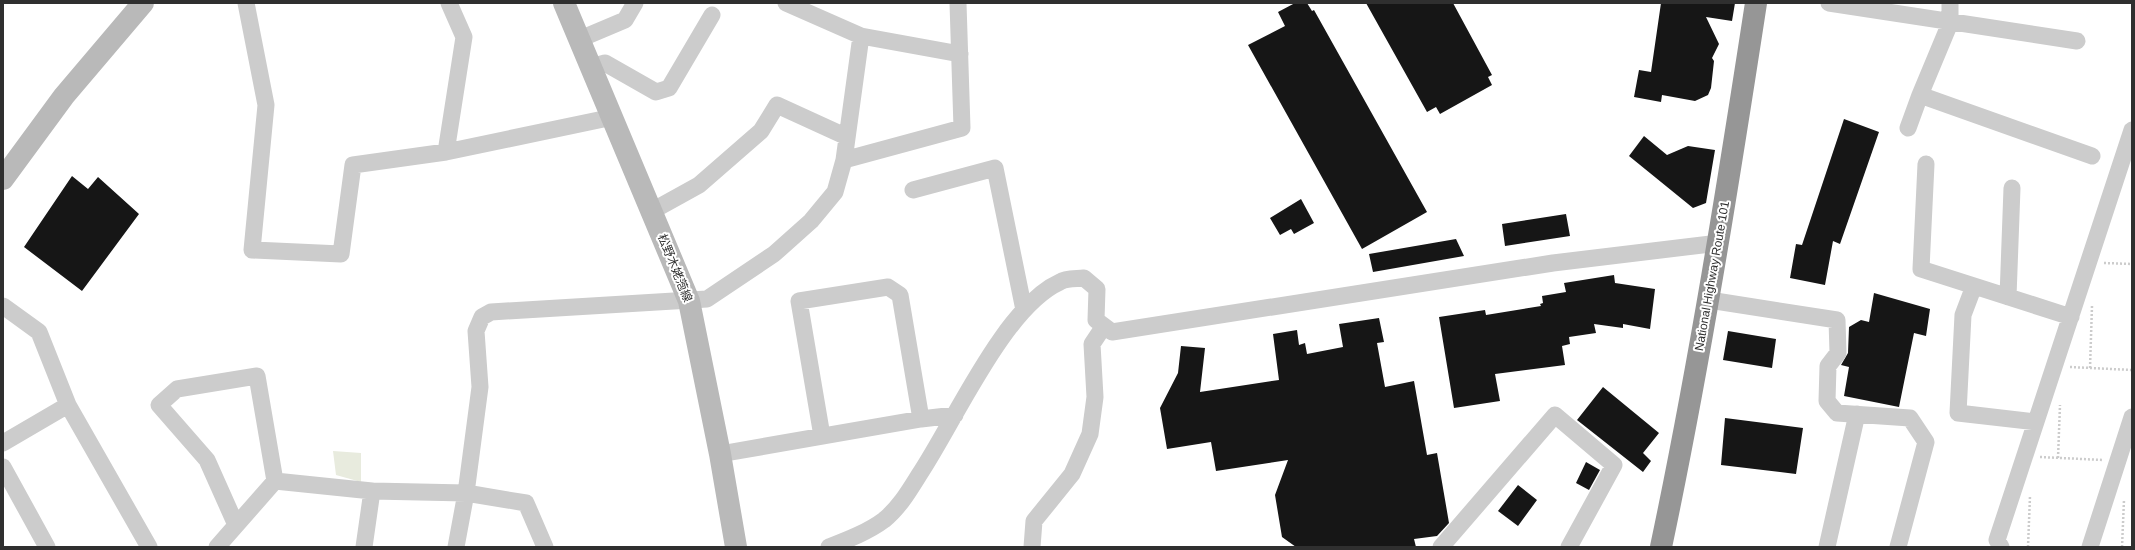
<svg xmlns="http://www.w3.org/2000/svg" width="2135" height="550" font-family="Arial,'Noto Sans JP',sans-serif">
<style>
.green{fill:#e8ebde}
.building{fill:#161616}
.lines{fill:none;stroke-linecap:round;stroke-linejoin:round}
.path{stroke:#ccc;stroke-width:2.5;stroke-dasharray:2 2;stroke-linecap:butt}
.street{stroke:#ccc;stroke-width:17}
.secondary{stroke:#b9b9b9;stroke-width:22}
.highway{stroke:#969696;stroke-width:22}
.labels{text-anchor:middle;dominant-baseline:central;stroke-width:4;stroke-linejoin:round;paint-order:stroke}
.street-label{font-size:12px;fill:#2f2f2f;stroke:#fff}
</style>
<rect width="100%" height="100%" fill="#fff"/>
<path class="green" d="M333 451 361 453V482L336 475Z"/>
<path class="building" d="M1295 3H1307L1312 11 1314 10 1427 212 1362 249 1248 45 1285 26 1278 12Z
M1366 3H1453L1492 75 1488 77 1492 85 1440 114 1436 107 1427 112Z
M1661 3H1735L1732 21 1706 17 1719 44 1712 58 1714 61 1711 88 1708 95 1695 101 1662 95 1661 102 1634 97 1639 70 1651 72Z
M1844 119 1879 132 1840 244 1833 241 1825 285 1790 278 1796 244 1802 245Z
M1644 136 1667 155 1688 146 1715 150 1706 203 1693 208 1629 156Z
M72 176 88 189 98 177 139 214 82 291 24 247Z
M1301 199 1314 223 1294 234 1291 229 1280 235 1270 218Z
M1566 214 1570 236 1505 246 1502 224Z
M1456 239 1464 256 1373 272 1369 254Z
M1614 275 1615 283 1655 289 1650 329 1623 324V328L1594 324 1596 333 1569 337 1570 344 1562 346 1565 365 1495 374 1500 401 1454 408 1439 317 1485 310 1486 315 1541 306 1540 304 1543 303 1542 296 1566 292 1564 283Z
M1874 293 1930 309 1926 336 1914 333 1899 407 1844 396 1849 367 1841 365 1848 353 1849 327 1861 320 1869 322Z
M1379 318 1384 342 1377 343 1385 387 1414 381 1427 455 1437 453 1449 523 1437 536 1414 539 1416 547H1296L1282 537 1275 495 1288 460 1216 471 1211 442 1167 449 1160 408 1178 373 1181 346 1205 348 1200 392 1279 380 1273 334 1297 330 1299 345 1305 343 1307 354 1343 347 1339 324Z
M1728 331 1776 339 1772 368 1723 360Z
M1603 387 1659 433 1643 453 1651 461 1643 472 1577 420Z
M1725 418 1803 428 1796 474 1721 465Z
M1586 462 1600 470 1589 490 1576 483Z
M1518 485 1537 500 1518 526 1498 511Z"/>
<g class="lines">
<path class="path" d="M2104 263 2132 264
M2070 367 2132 370
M2090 368 2092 306
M2040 457 2103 460
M2058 458 2060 405
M2028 547 2030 496
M2122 547 2124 500"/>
<path class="street" d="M246 3 266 105 252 250 341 254 353 165 446 152 613 117
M786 3 861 36 960 54
M1829 3 2077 41
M580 39 625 20 635 3
M591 67 605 63 656 92 669 88 712 15
M1920 95 2092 156
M1908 128 1920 95 1950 23V3
M446 152 464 37 449 3
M844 160 962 128 958 3
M1926 164 1921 269 2071 317
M913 190 995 168 1024 310
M652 211 699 185 761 131 777 105 847 137
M1974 286 1963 315 1958 413 2036 422
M2008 297 2012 188
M1709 300 1837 320 1838 353 1828 366 1827 401 1837 413 1910 418 1926 442 1898 547
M3 306 39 332 68 405
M822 436 799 301 888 287 900 295 921 419
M3 443 68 405 149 547
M720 454 921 419 955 415
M3 467 47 547
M275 481 372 491 466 493 526 503 545 547
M236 525 207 460 159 405 177 389 257 376 275 481
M217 547 275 481
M364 547 372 491
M456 547 466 493 480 387 476 331 482 317 491 312 707 299 774 254 811 221 835 192 844 160 861 36
M829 547C847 540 868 532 884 520 899 508 909 491 919 475 954 423 1004 307 1060 282 1066 278 1077 279 1084 278L1097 289 1096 320 1112 332 1553 263 1719 243
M1032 547 1034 521 1072 474 1090 434 1095 397 1092 344 1104 326
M1441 547 1555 415 1614 465 1569 547
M1827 547 1857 414
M2001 547 1997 540 2132 130
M2090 547 2132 417"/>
<path class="secondary" d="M564 3 689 301 720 454 736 547
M3 179 64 96 143 3"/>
<path class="highway" d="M1661 547C1699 367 1728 185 1756 3"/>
</g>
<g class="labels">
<g class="street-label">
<text transform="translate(675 268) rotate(68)">松野木姥萢線</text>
<text transform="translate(1712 276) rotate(-80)">National Highway Route 101</text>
</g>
</g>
<rect width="2135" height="550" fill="none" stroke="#2f2f2f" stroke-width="8"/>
</svg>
